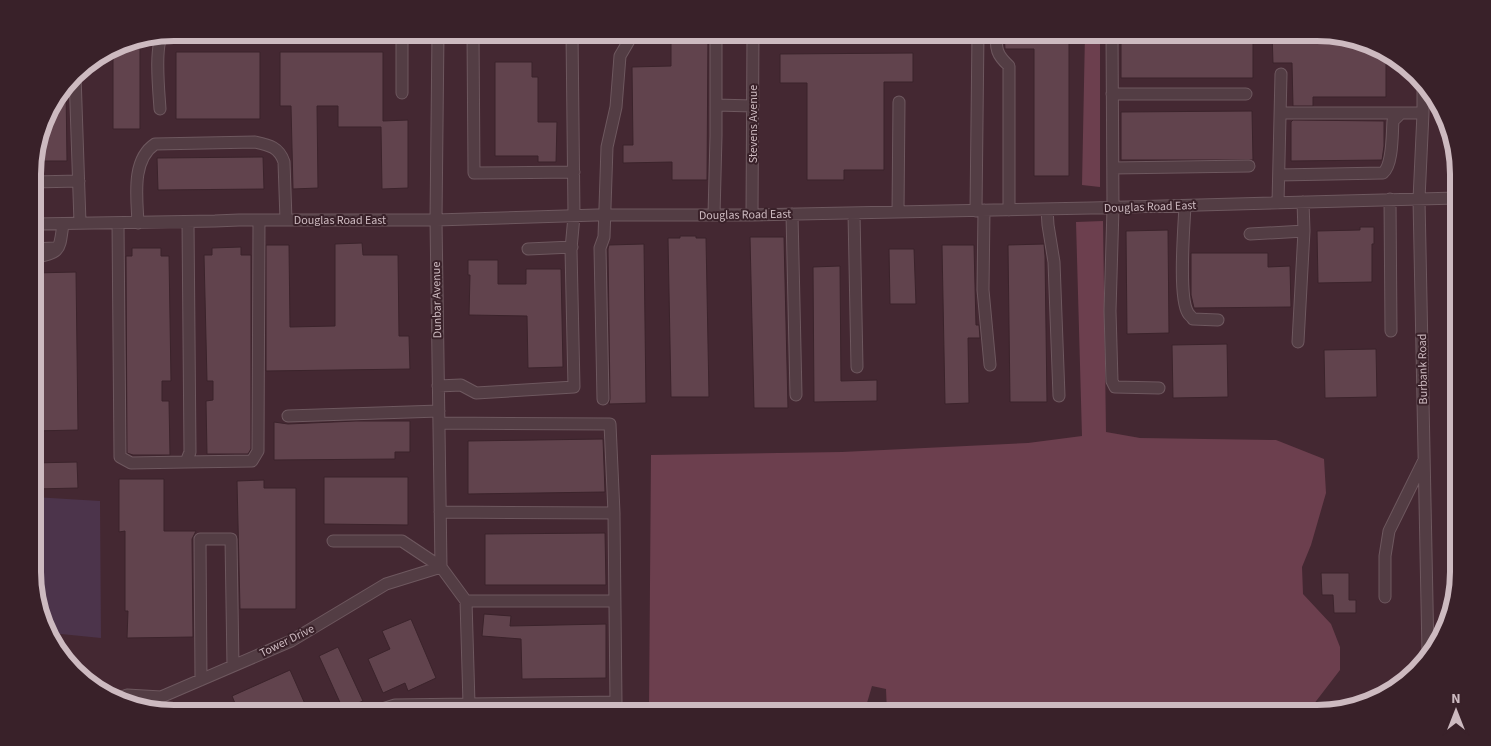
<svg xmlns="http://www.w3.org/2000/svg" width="1491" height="746" font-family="'Source Sans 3',sans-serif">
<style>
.green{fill:#4c344b}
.water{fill:#6c3f4e}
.building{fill:#61434d;stroke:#3b232b}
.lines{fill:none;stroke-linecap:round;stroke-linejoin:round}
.minor-casing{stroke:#6e585f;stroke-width:13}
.minor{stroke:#533d44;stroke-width:11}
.labels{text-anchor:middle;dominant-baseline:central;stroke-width:4;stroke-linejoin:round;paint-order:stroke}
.street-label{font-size:12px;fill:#cdbac0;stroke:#392129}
.rim{fill:none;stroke:#cdbac0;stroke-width:6}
</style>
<rect width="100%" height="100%" fill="#442832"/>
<path class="green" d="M1457 237 1458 289 1451 290Z
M34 497 100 501 101 638 51 633 34 591Z"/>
<path class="water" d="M1085 33H1100V187L1082 185Z
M1103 221 1106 432 1140 438 1276 440 1324 459 1326 493 1311 545 1302 567 1303 594 1331 624 1340 647V670L1310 709 1297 713H887L886 689 872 686 864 713H649L651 455 842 452 1028 443 1082 436 1076 222Z"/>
<path class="building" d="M671 32H708L707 180H672V162L623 163V145H633L632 67 671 66Z
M1004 32H1069V176H1034V49H1005Z
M1121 32H1253V78H1121Z
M1272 32H1317L1379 47 1398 63H1386V97H1313V106H1293L1292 63H1273Z
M140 39V129H113V48L120 43Z
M176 52H260V119H176Z
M280 52H383V121L408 120V188L382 189 381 127H338V106H317L318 188 293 189 291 106H280Z
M913 53V82H884V170H844V180H807V83H780V54Z
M495 62H532V77H538V122H557L556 162H538V156H495Z
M66 86 67 161H34L47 111Z
M1252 111 1253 160H1121V112Z
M1293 120 1384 121V146L1382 160 1291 161V122Z
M263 157 264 189 158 190 157 158Z
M1360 227H1374V244H1372V282L1318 283 1317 231 1360 230Z
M1168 230 1169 333 1127 334 1126 231Z
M680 236H696V238H706L709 397H671L668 238H680Z
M750 237H784L788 408H754Z
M362 243 363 255H398L399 336H409L410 369 266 371V245H289L290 327 335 326V244Z
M644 244 646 403 609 404 610 399 608 249 609 245Z
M1044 244 1045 256 1047 402H1010L1008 245Z
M942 245H974L976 325H979L980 338H968L969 403 945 404Z
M241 247V255H251V449L248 454H207L206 401 213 400V381H207L204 255H212V248Z
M132 248H161V256H169L171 381H162V401H169L170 455H133L127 453 126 256H132Z
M889 249H914L916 304H890Z
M1191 253H1268V267L1290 266 1291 307 1194 308 1191 295Z
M468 260H498V284H526V269H561L563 367 528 368 527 316 469 315 470 275H468Z
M840 266 841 381 877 380V401L814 402 813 267Z
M76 272 78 430 33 431V351H35L34 273Z
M1227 344 1228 397 1173 398 1172 345Z
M1376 349 1377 397 1325 398 1324 350Z
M356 421H410V452H395V459L274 460V422L288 424Z
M603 439 605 492 468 494V441Z
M77 462 78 488 34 489 33 463Z
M324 477H408V525L324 524Z
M119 479H164V531H196L192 539 193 637 127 638 128 611H125V531L119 532Z
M264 480V488H296V609H240L237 481Z
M605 533 606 585H485V534Z
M1321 573H1349V600H1356V613H1334L1333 595H1322Z
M484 614 511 616 510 626 606 624V678L522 679 521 639 482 636Z
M411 619 436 678 408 691 405 683 383 693 368 659 390 649 382 631Z
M338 647 363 701 343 709 319 656Z
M290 670 309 713H239L232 696Z"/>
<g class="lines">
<defs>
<path id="minor" d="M402 32V93
M438 32 436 220 441 567
M473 32 474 173 574 172
M997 32C995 49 997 55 1009 66V210
M1112 32 1113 208 1110 311 1112 381 1115 387 1159 388
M171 33 230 32
M75 75 80 223
M1423 85V113L1419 199 1428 653
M1112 94H1246
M716 105 753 106
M160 109C159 93 154 45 163 35
M1281 113H1401
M1113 168 1249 166
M1279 175 1383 173C1393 165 1392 134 1393 121L1401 113H1423
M33 182 79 181
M1390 199 1391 331
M1278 203 1281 74
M1185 206C1184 227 1178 297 1188 313 1189 315 1192 317 1193 319L1218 320
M1047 209 1048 225 1054 262 1059 396
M984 210 983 290 990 365
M976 211 978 32
M898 212 899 102
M854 213 857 367
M792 214 796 395
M714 215 716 136V32
M752 215 753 32
M118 223 120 457 131 463 186 462 190 452 188 222
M138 223C137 198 131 160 155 144L255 142C269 145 279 147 284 162L286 220
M33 224 215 221 239 220H436L597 215H752L1091 208 1457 198
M1250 234 1304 231
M33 249 54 248
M528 249 572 247
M33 258C62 252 59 251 63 224
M1298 342 1304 231 1303 202
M438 386 461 385 476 393 574 387 571 249 574 216 572 32
M603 399 600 248 604 237 607 147 616 107 620 56 634 32
M288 416 439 411
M439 423 610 424 614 513V516L616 702 469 704 466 601H615
M186 462 252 461 258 451 259 220
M440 512 614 513
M333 541H402L441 567 466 601
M1385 597V556L1389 531 1424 460
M201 680 200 539H231L233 666
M114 700 127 695 161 697 291 641 386 584 441 567
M370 713 395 705 469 704V713"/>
</defs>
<use href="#minor" class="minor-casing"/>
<use href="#minor" class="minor"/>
</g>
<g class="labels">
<g class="street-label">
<text transform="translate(753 124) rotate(-90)">Stevens Avenue</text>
<text transform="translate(1150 207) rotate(-2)">Douglas Road East</text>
<text transform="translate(745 215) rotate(-1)">Douglas Road East</text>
<text x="340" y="220">Douglas Road East</text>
<text transform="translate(437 300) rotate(-91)">Dunbar Avenue</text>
<text transform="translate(1423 369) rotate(-91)">Burbank Road</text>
<text transform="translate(287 641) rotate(-26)">Tower Drive</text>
</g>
</g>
<path d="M0 0H1491V746H0ZM174 41H1317A133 133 0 0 1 1450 174V572A133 133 0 0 1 1317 705H174A133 133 0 0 1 41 572V174A133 133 0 0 1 174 41Z" fill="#392129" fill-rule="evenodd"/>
<path class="rim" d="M174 41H1317A133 133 0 0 1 1450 174V572A133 133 0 0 1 1317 705H174A133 133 0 0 1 41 572V174A133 133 0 0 1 174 41Z"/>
<g transform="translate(1456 711)" stroke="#392129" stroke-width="4" paint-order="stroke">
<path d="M0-4L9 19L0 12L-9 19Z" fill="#cdbac0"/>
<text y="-8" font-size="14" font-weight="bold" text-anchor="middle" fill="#cdbac0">N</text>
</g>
</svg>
